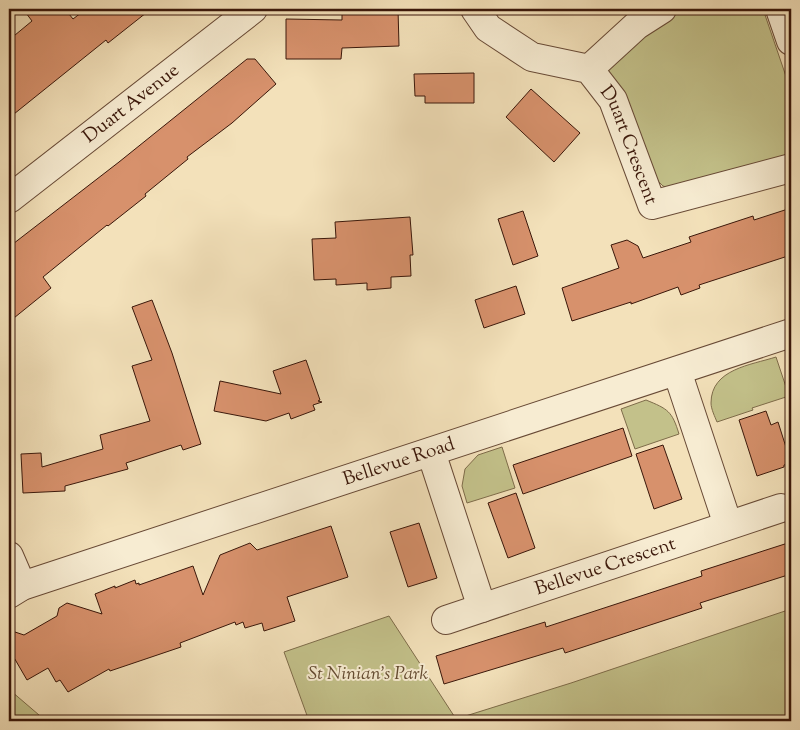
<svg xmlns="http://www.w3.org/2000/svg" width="800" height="730" font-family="'Sorts Mill Goudy',serif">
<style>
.green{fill:#c3c18a;stroke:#7e6c4a}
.building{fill:#d7916c;stroke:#3a170a}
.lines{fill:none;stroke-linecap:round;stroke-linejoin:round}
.minor-casing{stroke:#684a36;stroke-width:30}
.minor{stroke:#f7ecd2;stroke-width:28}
.labels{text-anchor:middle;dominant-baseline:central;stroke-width:4;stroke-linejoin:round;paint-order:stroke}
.street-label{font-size:19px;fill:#3a170a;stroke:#f7ecd2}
.park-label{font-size:19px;font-style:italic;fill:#634a30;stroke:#f7ecd2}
</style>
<rect width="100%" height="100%" fill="#f3e1ba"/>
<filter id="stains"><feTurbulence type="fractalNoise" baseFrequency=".004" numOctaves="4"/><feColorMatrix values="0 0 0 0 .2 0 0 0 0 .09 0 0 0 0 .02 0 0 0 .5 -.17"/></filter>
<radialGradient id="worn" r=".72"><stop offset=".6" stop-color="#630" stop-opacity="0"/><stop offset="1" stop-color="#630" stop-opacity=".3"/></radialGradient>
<path class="green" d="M675 9H766L764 12 791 91V156L676 190 663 186 653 176 602 67Z
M776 357 789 396 752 408 753 410 717 422C715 417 711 409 711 403 711 369 751 365 776 357Z
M646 400C668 409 672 411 679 434L635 449 621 409Z
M502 447 515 488 467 503 462 486 465 469 478 455Z
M791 609V721H309L284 652 389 616 456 719 571 683Z
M9 689 11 691 46 721H9Z"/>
<path class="building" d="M23 9H65L73 19 86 9H151L108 43 106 40 9 118V40L32 21Z
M342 9H398L399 46 342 48 341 59H286V19L342 20Z
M247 59H255L276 84 232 123 187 157 188 159 145 194 146 196 108 226 107 225 43 277 51 288 9 322V247L119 162Z
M474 73V103H425V96H415L414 74Z
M531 89 580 133 554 162 506 117Z
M791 208V255L699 285 700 288 681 295 678 287 631 304V302L572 321 562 288 619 268 611 245 627 240 638 246 643 258 691 242 689 237 753 216 754 220Z
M523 211 538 256 513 265 498 219Z
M410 217 413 255H410L411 276 391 277V288L367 290V283L336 285V279L314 280 312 239 336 238 335 222Z
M516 286 525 314 484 328 475 300Z
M152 300 172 353 201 444 183 450 181 445 126 463 128 469 65 486V491L23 493 21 454 41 453 42 467 103 449 100 435 150 421 132 366 152 360 132 307Z
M306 360 320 400 318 401 322 402 313 405 315 410 291 419 289 413 266 421 214 411 220 381 281 394 273 371Z
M766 411 771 425 778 422 791 463 784 465V467L757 476 739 420Z
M623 428 632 456 523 494 513 465Z
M663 445 682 499 654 509 636 454Z
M516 493 535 548 508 558 488 503Z
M419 523 437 578 408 587 390 532Z
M331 526 348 577 287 597 295 621 264 631 262 623 245 628 243 622 236 625 235 622 180 643 181 647 110 671 109 669 68 692 60 680 56 682 48 668 27 680 9 649V630L24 635 57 616 59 608 67 603 102 614 95 594 115 586V588L135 580 136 584 139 583V585L193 566 203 595 220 555 250 543 257 550Z
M791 542V574L700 603 702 608 565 653 563 648 444 684 436 656 545 622 546 627 702 576 701 571Z"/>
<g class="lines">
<defs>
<g id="minor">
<path id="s1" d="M475 9 488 28 532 57 589 69 613 100 652 205 791 168"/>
<path d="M780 9 791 41"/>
<path d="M589 69 637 25 662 9"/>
<path id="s2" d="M9 199 253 9"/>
<path d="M677 371 728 525"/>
<path d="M431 452 482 608"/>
<path d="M9 556 22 586"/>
<path id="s3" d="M9 594 22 586 791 333"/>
<path id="s4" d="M446 620 781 508"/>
</g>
</defs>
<use href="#minor" class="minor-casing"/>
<use href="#minor" class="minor"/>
</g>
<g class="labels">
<g class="street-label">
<text stroke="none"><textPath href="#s2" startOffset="155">Duart Avenue</textPath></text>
<text stroke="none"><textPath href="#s1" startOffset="221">Duart Crescent</textPath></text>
<text stroke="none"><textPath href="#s3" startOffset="412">Bellevue Road</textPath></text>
<text stroke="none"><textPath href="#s4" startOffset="168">Bellevue Crescent</textPath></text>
</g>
<g class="park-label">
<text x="368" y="674">St Ninian's Park</text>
</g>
</g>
<rect width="800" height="730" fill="none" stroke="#f3e1ba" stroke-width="30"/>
<rect x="10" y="10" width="780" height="710" fill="none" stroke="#3a170a" stroke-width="2.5"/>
<rect x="15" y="15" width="770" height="700" fill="none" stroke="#3a170a"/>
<rect width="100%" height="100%" filter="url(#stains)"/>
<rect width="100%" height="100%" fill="url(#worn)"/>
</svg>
